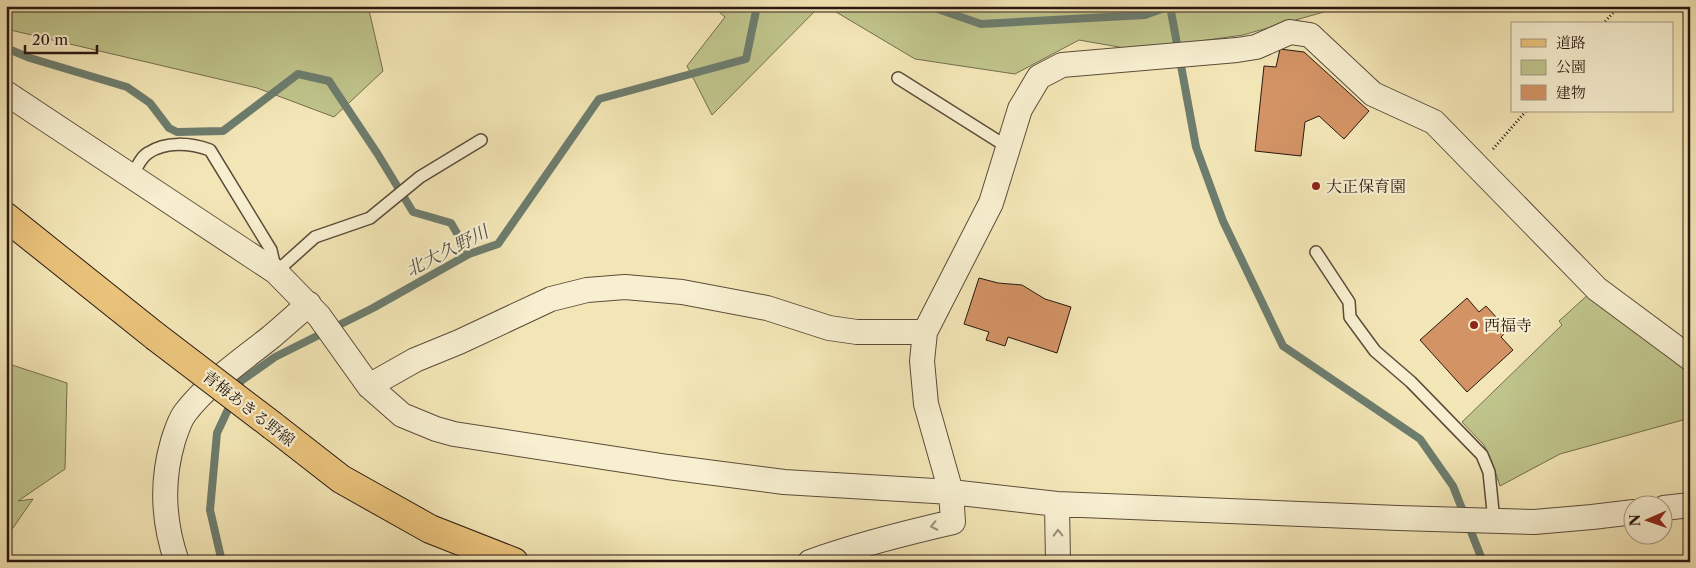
<svg xmlns="http://www.w3.org/2000/svg" width="1696" height="568" font-family="'Libre Caslon Text','Noto Serif JP',serif">
<style>
.green{fill:#bfc48b;stroke:#746e4e}
.lines{fill:none;stroke-linecap:round;stroke-linejoin:round}
.stream{stroke:#6d7d6e;stroke-width:8}
.building{fill:#d39365;stroke:#291811}
.service-casing{stroke:#5c4c3a;stroke-width:14}
.minor-casing{stroke:#5c4c3a;stroke-width:26}
.primary-casing{stroke:#291811;stroke-width:30}
.path{stroke:#291811;stroke-width:3;stroke-dasharray:1 2.5;stroke-linecap:butt}
.service{stroke:#f7efd0;stroke-width:11}
.minor{stroke:#f7efd0;stroke-width:24}
.primary{stroke:#eac37b;stroke-width:28}
.primary-bridge-casing{stroke:#291811;stroke-width:30;stroke-linecap:butt}
.primary-bridge{stroke:#eac37b;stroke-width:28}
.oneway{stroke:#9a8e7a}
.poi-dot{fill:#8f2418;stroke:#f7efd0;stroke-width:2}
.labels{text-anchor:middle;dominant-baseline:central;stroke-width:4.5;stroke-linejoin:round;paint-order:stroke}
.poi-label{font-size:16px;fill:#291811;stroke:#f7efd0;text-anchor:start}
.street-label{font-size:16px;fill:#291811;stroke:#f7efd0}
.water-label{font-size:18px;font-style:italic;fill:#515347;stroke:#f7efd0}
</style>
<rect width="100%" height="100%" fill="#f3e6b6"/>
<filter id="stains"><feTurbulence type="fractalNoise" baseFrequency=".004" numOctaves="4"/><feColorMatrix values="0 0 0 0 .2 0 0 0 0 .09 0 0 0 0 .02 0 0 0 .5 -.17"/></filter>
<radialGradient id="worn" r=".72"><stop offset=".6" stop-color="#630" stop-opacity="0"/><stop offset="1" stop-color="#630" stop-opacity=".3"/></radialGradient>
<path class="green" d="M6 6H368L383 71 334 117 257 88 6 29Z
M712 6H820L712 115 687 66 725 17Z
M826 6H1345L1243 35 1136 50 1079 40 1015 74 915 59Z
M1591 292 1690 370V418L1560 454 1500 486 1492 462 1484 445 1462 422 1562 325 1559 321Z
M6 363 67 383 65 469 18 501 33 499 6 538Z"/>
<g class="lines">
<path class="stream" d="M929 6 981 24 1145 15 1170 6 1196 147 1223 221 1283 346 1420 439 1453 486 1483 562
M6 48 30 58 127 87 150 103 169 128 177 132 223 131 298 74 329 81 377 153 413 212 451 223 469 254
M236 391 241 381 275 357 373 308 469 254 498 244 599 99 746 59 757 6
M222 562 210 510 217 433 232 401"/>
</g>
<path class="building" d="M1280 49 1304 52 1369 111 1344 139 1319 116 1305 122 1301 156 1255 151 1264 66 1276 67Z
M979 278 998 283 1022 285 1045 299 1071 307 1057 353 1008 337 1005 346 986 340 989 332 964 324Z
M1467 298 1479 312 1486 306 1508 330 1501 337 1513 350 1467 392 1420 340Z"/>
<g class="lines">
<defs>
<path id="service" d="M898 78 1009 148
M132 177C136 169 140 158 148 153 166 141 190 143 210 150L271 250 276 272 315 237 370 218 420 177 481 140
M1316 252 1349 302 1350 317 1375 351 1411 382 1482 455 1489 472 1494 521"/>
<path id="minor" d="M6 93 276 272 319 316 369 386 402 415 436 429 454 434 668 467 784 482 951 492 1057 504 1398 518 1534 522 1592 517 1634 512
M369 386 415 360 459 342 551 299 587 290 625 287 682 292 767 308 829 328 857 332H925
M1057 504 1058 562
M1664 508 1690 505
M177 562C163 522 161 482 173 441 176 432 179 421 185 413 208 383 241 361 271 337 284 326 296 315 309 304
M810 562C857 545 905 533 953 522L951 492 926 404 922 361 925 332 991 203 1020 109 1039 77 1062 65 1237 50 1256 47 1290 32 1310 35 1373 94 1434 122 1597 289 1690 358"/>
<path id="primary" d="M6 217 155 336
M273 426 341 479 430 529 514 562"/>
</defs>
<use href="#service" class="service-casing"/>
<use href="#minor" class="minor-casing"/>
<use href="#primary" class="primary-casing"/>
<path class="path" d="M1603 24 1619 6
M1493 149 1526 111"/>
<use href="#service" class="service"/>
<use href="#minor" class="minor"/>
<use href="#primary" class="primary"/>
<defs>
<path id="primary-bridge" d="M155 336 273 426"/>
</defs>
<use href="#primary-bridge" class="primary-bridge-casing"/>
<use href="#primary-bridge" class="primary-bridge"/>
</g>
<defs><path id="oneway-chevron" d="M-2-3.5L2.5 0L-2 3.5" fill="none" stroke-width="1.6" stroke-linecap="round" stroke-linejoin="round" transform="scale(1.25)"/></defs>
<g class="oneway">
<use href="#oneway-chevron" transform="translate(934 526) rotate(168)"/>
<use href="#oneway-chevron" transform="translate(1058 533) rotate(-91)"/>
</g>
<g class="poi-dot">
<circle cx="1316" cy="186" r="5"/>
<circle cx="1474" cy="325" r="5"/>
</g>
<g class="labels">
<g class="poi-label">
<text x="1326" y="186">大正保育園</text>
<text x="1484" y="325">西福寺</text>
</g>
<g class="street-label">
<text transform="translate(249 408) rotate(38)">青梅あきる野線</text>
</g>
<g class="water-label">
<text transform="translate(447 251) rotate(-27)">北大久野川</text>
</g>
</g>
<rect width="1696" height="568" fill="none" stroke="#f3e6b6" stroke-width="25"/>
<rect x="8" y="8" width="1681" height="553" fill="none" stroke="#291811" stroke-width="2.5"/>
<rect x="12" y="12" width="1671" height="543" fill="none" stroke="#291811"/>
<rect x="1511" y="22" width="162" height="90" fill="#f7efd0" stroke="#a59984"/>
<rect x="1521" y="39" width="25" height="8" fill="#eac37b" stroke="#a59984"/>
<text x="1556" y="48" font-size="15" fill="#291811">道路</text>
<rect x="1521" y="60" width="25" height="15" fill="#bfc48b" stroke="#a59984"/>
<text x="1556" y="72" font-size="15" fill="#291811">公園</text>
<rect x="1521" y="85" width="25" height="15" fill="#d39365" stroke="#a59984"/>
<text x="1556" y="98" font-size="15" fill="#291811">建物</text>
<g transform="translate(1648 520) rotate(268)"><circle r="24" fill="#f7efd0" stroke="#a59984"/>
<path d="M0-4L9 19L0 12L-9 19Z" fill="#8f2418"/>
<text y="-8" font-size="14" font-weight="bold" text-anchor="middle" fill="#291811">N</text>
</g>
<path d="M25 45v8h72v-8" fill="none" stroke="#291811" stroke-width="2.5"/>
<text x="32" y="45" font-size="15" fill="#291811" stroke="#f7efd0" stroke-width="4" paint-order="stroke">20 m</text>
<rect width="100%" height="100%" filter="url(#stains)"/>
<rect width="100%" height="100%" fill="url(#worn)"/>
</svg>
